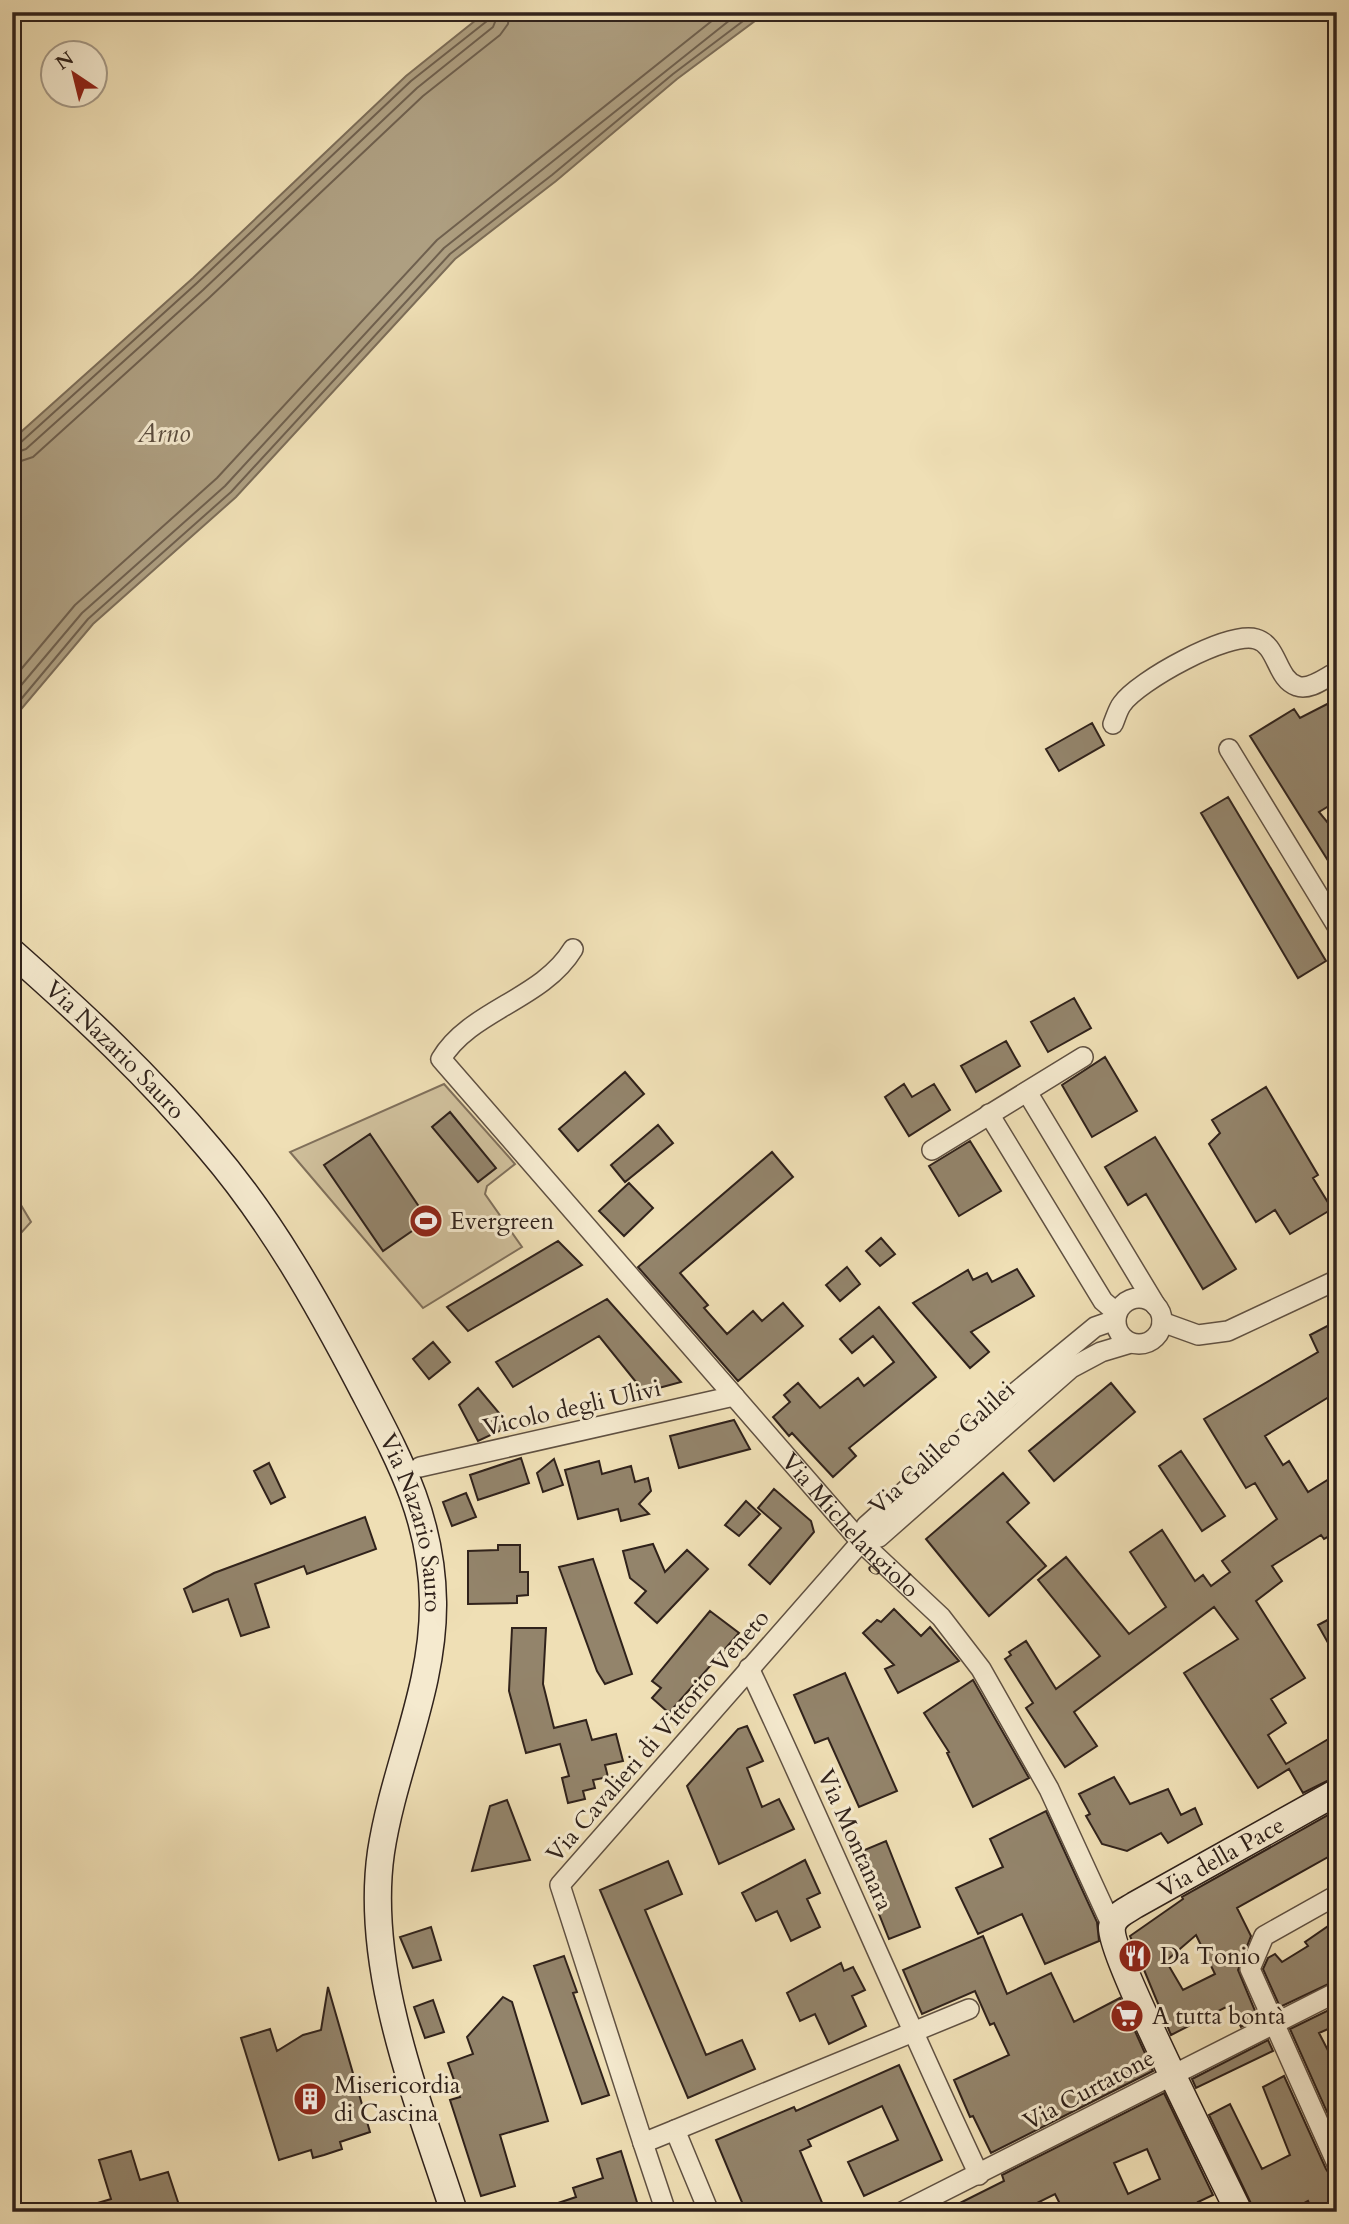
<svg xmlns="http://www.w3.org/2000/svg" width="1349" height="2224" font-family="Cardo,serif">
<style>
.green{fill:#cfbf9b;stroke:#80705b;stroke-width:2}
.water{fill:#ae9f81;stroke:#7c6d58;stroke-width:2}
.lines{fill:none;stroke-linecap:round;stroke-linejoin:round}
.shore{stroke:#6f604e;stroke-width:2}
.building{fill:#93846b;stroke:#30221b;stroke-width:2;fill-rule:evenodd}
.street-casing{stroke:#605142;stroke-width:22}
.secondary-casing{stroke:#30221b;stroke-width:29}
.street{stroke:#f5eacf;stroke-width:19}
.secondary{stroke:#f5eacf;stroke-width:26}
.labels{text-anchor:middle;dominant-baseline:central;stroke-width:6;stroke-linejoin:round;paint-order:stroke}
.street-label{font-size:24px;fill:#30221b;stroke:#f5eacf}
.poi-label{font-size:24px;fill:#30221b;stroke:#f5eacf;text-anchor:start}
.water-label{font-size:26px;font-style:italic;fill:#5c4e3f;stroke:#f5eacf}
</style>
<rect width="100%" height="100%" fill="#efdfb5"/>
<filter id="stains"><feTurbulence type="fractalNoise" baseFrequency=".00286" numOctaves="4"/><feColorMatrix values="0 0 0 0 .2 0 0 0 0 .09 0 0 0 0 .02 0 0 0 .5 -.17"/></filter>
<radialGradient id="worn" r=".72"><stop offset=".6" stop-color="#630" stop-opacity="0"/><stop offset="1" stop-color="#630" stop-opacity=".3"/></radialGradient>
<path class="green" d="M444 1084 515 1164 487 1186 485 1194 522 1247 423 1308 290 1152Z
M12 1190 31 1222 12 1243Z"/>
<path class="water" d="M486 12H767L677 79 556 181 455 259 236 497 93 624 12 720V440L193 278 406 76Z"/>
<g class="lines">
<path class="shore" d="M12 445 20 443 197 283 411 81 487 21 490 12
M12 454 26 449 203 290 417 88 493 27 499 12
M12 464 33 457 210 297 423 96 500 35 508 24 509 12
M12 680 75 605 217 478 437 240 723 12
M12 696 82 613 225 486 444 248 740 12
M12 710 88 619 231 492 450 254 552 175 673 74 755 12"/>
</g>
<path class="building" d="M1337 699V801L1319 812 1337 834V875L1250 736 1294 709 1300 718Z
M1092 723 1104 745 1059 771 1046 749Z
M1228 797 1326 961 1298 978 1201 813Z
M1074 998 1091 1028 1048 1052 1031 1022Z
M1006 1041 1020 1066 976 1092 961 1066Z
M1105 1057 1137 1111 1092 1137 1062 1085Z
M625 1072 644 1094 578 1151 559 1129Z
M904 1084 912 1097 934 1084 950 1110 909 1136 885 1097Z
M1266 1087 1318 1175 1313 1178 1332 1209 1290 1234 1275 1210 1256 1222 1209 1144 1220 1133 1212 1120Z
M450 1112 496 1168 478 1182 432 1127Z
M658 1125 673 1143 625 1182 611 1165Z
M370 1134 428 1220 383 1251 324 1165Z
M1155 1137 1236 1269 1203 1289 1146 1194 1128 1205 1105 1167Z
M970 1141 1001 1191 959 1216 929 1166Z
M772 1152 793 1177 680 1273 708 1305 704 1308 727 1334 753 1311 762 1321 783 1303 803 1326 738 1381 638 1267Z
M629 1183 653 1208 624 1236 599 1211Z
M881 1238 895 1254 880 1266 866 1251Z
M558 1241 582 1265 468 1331 447 1307Z
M847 1267 860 1284 840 1301 826 1285Z
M1017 1269 1034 1296 971 1332 989 1352 970 1368 913 1303 968 1270 973 1280 987 1273 992 1282Z
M607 1299 681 1382 644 1392 599 1336 513 1387 496 1362Z
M879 1307 936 1377 849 1448 856 1456 833 1477 792 1433 789 1436 773 1417 790 1402 784 1395 798 1383 820 1408 858 1378 864 1386 894 1362 873 1336 852 1353 840 1339Z
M1337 1321V1392L1265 1436 1283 1465 1289 1461 1308 1492 1337 1474V1532L1324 1539 1321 1535 1272 1566 1282 1581 1256 1601 1305 1678 1271 1699 1286 1723 1268 1735 1286 1764 1337 1734V1776L1303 1793 1289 1769 1258 1788 1184 1673 1238 1639 1214 1607 1074 1712 1097 1746 1065 1767 1026 1708 1033 1703 1005 1659 1011 1655 1009 1652 1026 1641 1056 1689 1100 1656 1038 1580 1066 1557 1129 1634 1166 1607 1130 1552 1162 1530 1195 1581 1203 1575 1211 1586 1230 1572 1222 1561 1277 1519 1255 1483 1246 1488 1204 1419 1318 1352 1310 1335Z
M433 1342 450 1362 429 1379 413 1359Z
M1111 1383 1135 1412 1054 1481 1029 1451Z
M478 1388 510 1426 478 1441 459 1405Z
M734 1420 750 1449 679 1468 670 1436Z
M1181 1451 1225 1516 1202 1531 1159 1466Z
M521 1458 529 1483 478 1500 470 1475Z
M554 1459 563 1485 543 1492 537 1473Z
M599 1461 602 1474 631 1466 635 1482 648 1478 651 1491 639 1504 649 1514 621 1521 618 1509 578 1519 565 1470Z
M269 1463 285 1497 271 1504 254 1471Z
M1003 1473 1029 1503 1007 1522 1046 1566 989 1616 926 1539Z
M774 1489 811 1521 814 1532 770 1584 749 1565 781 1528 758 1508Z
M466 1493 476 1517 452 1526 443 1502Z
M746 1501 760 1514 739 1536 725 1525Z
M365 1517 376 1549 307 1574 304 1566 255 1584 269 1627 241 1636 228 1599 193 1612 184 1589 214 1573Z
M653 1544 665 1572 687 1550 708 1569 657 1623 635 1603 646 1591 630 1578 623 1551Z
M498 1545H520V1572H528V1595L517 1596V1603L468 1604V1551L498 1550Z
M593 1559 632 1674 605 1684 597 1671 559 1567Z
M894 1609 921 1636 930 1627 959 1661 898 1693 885 1669 894 1665 863 1633 877 1620 881 1622Z
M710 1611 739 1633 669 1713 652 1698 661 1688 652 1681Z
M1337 1615V1659L1318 1625Z
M512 1628H546L543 1684 554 1728 586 1720 592 1740 616 1734 623 1761 605 1765 608 1777 593 1780 595 1788 583 1791 585 1799 568 1803 562 1778 569 1776 560 1744 526 1753 509 1691Z
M845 1673 897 1791 859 1807 828 1738 815 1743 794 1695Z
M973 1680 1029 1778 973 1807 947 1753 949 1752 924 1713Z
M747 1726 763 1761 747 1768 762 1807 779 1799 794 1829 719 1864 687 1786 738 1729Z
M1114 1777 1130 1804 1168 1789 1181 1815 1195 1808 1202 1824 1168 1843 1161 1833 1127 1851 1102 1844 1086 1816 1090 1814 1079 1794Z
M507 1800 530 1860 472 1871 490 1806Z
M1337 1810V1852L1237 1908 1251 1936 1238 1970 1258 2018 1241 2027 1230 2005 1171 2035 1130 1936 1183 1899 1182 1897ZM1196 1935 1215 1974 1183 1990 1166 1961Z
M1046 1811 1097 1922 1099 1941 1045 1964 1022 1914 978 1934 956 1888 1003 1867 990 1839Z
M886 1841 920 1927 889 1939 855 1854Z
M805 1860 820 1893 807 1899 820 1927 791 1941 777 1911 756 1921 742 1893Z
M668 1861 682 1894 645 1910 706 2055 742 2040 755 2069 688 2098 600 1890Z
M1337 1920V1980L1280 2007 1263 1969 1268 1958 1275 1954 1282 1962 1308 1946 1305 1942Z
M431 1927 441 1960 413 1968 400 1937Z
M983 1936 1007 1994 1051 1973 1074 2022 1120 1998 1153 2071 991 2153 973 2116 970 2117 954 2080 1009 2055 994 2023 990 2025 975 1991 922 2014 903 1970Z
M564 1956 577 1992 573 1993 609 2095 582 2104 534 1966Z
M841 1963 844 1971 853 1967 865 1990 852 1996 866 2026 829 2044 815 2014 800 2021 787 1993Z
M328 1987 370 2132 340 2142 342 2149 324 2155 313 2158 311 2150 279 2160 241 2038 270 2029 277 2051 303 2035 321 2030Z
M503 1997 512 2002 548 2121 500 2135 515 2186 481 2196 450 2100 460 2097 448 2063 473 2054 467 2037Z
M433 2000 444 2032 425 2038 414 2007Z
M1337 2006V2025L1319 2033 1337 2068V2118L1331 2121 1290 2029Z
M1268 2040 1273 2051 1196 2088 1192 2079Z
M899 2065 942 2160 864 2196 848 2162 898 2140 882 2106 808 2140 811 2146 800 2151 826 2212H746L716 2140 794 2107 796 2111Z
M1284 2076 1326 2169 1337 2186V2212H1313L1308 2201 1288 2212H1255L1209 2115 1230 2104 1262 2169 1290 2155 1263 2087Z
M1164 2093 1213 2195 1198 2202 1203 2212H1064L1055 2194 1019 2212H942L1004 2181 1002 2175ZM1147 2149 1160 2179 1128 2194 1114 2163Z
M131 2151 140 2180 168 2172 179 2205 158 2212H82L81 2208 111 2199 99 2160Z
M621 2151 640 2212H543V2208L576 2197 573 2188 603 2178 597 2159Z"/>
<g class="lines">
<defs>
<g id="street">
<path d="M1113 724C1116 717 1118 709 1122 704 1138 681 1228 631 1256 639 1278 645 1276 679 1297 686 1310 691 1326 677 1337 672"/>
<path d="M1229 749 1337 926"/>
<path id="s1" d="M573 949C542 1000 470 1010 441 1059L861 1542 941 1617 981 1669 1049 1789 1112 1926"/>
<path d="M1027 1092 1156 1306"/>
<path d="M989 1114 1103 1301 1117 1313"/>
<path d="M932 1150 1083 1057"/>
<circle cx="1139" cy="1321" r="23"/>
<path d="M1162 1322 1198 1335 1228 1331 1337 1280"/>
<path d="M420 1467 734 1396"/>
<path d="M861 1542 879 1537 1071 1368 1101 1352 1131 1343"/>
<path d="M749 1668C828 1836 900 2007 979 2175"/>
<path d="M1337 1895 1264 1936 1250 1969 1337 2164"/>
<path d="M675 2130 969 2009"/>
<path d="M643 2143 560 1885 861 1542 866 1526 1010 1397 1095 1327 1115 1320"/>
<path d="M666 2212 643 2143 675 2130 709 2212"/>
<path d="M902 2212 1337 1992"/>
</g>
<g id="secondary">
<path id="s2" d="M12 952C82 1014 149 1076 209 1148 271 1220 318 1304 362 1388 399 1459 432 1518 433 1602 434 1689 394 1767 381 1852 364 1970 418 2100 454 2212"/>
<path id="s3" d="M1239 2212C1221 2174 1108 1951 1112 1927 1114 1915 1126 1911 1135 1905L1337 1792"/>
</g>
</defs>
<use href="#street" class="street-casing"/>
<use href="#secondary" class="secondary-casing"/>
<use href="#street" class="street"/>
<use href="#secondary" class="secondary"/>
</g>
<defs>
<symbol id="stadium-disc" viewBox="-11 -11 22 22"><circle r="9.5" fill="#8f2418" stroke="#f5eacf"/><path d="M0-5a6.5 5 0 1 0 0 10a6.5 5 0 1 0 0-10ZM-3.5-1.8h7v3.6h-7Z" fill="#fff"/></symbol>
<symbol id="restaurant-disc" viewBox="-11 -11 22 22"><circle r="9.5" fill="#8f2418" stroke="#f5eacf"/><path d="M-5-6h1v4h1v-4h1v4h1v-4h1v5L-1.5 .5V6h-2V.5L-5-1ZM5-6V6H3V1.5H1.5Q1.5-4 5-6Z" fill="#fff"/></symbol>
<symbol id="supermarket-disc" viewBox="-11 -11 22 22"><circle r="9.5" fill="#8f2418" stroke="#f5eacf"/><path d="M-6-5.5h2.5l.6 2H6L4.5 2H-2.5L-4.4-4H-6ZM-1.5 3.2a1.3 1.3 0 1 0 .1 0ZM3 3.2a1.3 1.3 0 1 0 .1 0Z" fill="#fff"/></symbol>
<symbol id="building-disc" viewBox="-11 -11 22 22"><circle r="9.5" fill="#8f2418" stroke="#f5eacf"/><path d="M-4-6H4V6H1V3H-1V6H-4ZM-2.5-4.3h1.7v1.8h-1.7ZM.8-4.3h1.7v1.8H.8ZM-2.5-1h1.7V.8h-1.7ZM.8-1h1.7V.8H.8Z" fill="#fff"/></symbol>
</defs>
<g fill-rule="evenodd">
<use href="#stadium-disc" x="407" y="1202" width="38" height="38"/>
<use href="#restaurant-disc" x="1116" y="1937" width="38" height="38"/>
<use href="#supermarket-disc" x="1108" y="1997" width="38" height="38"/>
<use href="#building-disc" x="291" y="2080" width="38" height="38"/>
</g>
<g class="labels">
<g class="street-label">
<text stroke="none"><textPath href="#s2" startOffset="142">Via Nazario Sauro</textPath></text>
<text transform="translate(572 1408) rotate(-13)">Vicolo degli Ulivi</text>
<text transform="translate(942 1448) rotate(-42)">Via Galileo Galilei</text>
<text stroke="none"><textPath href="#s2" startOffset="709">Via Nazario Sauro</textPath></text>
<text stroke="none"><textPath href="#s1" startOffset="794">Via Michelangiolo</textPath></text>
<text transform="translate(658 1736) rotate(-49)">Via Cavalieri di Vittorio Veneto</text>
<text transform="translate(855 1840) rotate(66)">Via Montanara</text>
<text stroke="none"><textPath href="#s3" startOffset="444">Via della Pace</textPath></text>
<text transform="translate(1089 2090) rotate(-28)">Via Curtatone</text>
</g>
<g class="poi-label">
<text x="450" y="1221">Evergreen</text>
<text x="1160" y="1956">Da Tonio</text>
<text x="1152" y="2016">A tutta bontà</text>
<text x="334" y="2085">Misericordia<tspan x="334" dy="28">di Cascina</tspan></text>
</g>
<g class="water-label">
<text x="164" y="433">Arno</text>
</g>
</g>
<rect width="1349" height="2224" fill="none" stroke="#efdfb5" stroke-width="42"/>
<rect x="14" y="14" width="1321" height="2196" fill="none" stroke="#30221b" stroke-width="3.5"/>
<rect x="21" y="21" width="1307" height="2182" fill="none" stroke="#30221b" stroke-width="2"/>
<g transform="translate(74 74) rotate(325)"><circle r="33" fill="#f5eacf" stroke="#a69a87" stroke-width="2"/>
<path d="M0-5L12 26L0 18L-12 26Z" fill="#8f2418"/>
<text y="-10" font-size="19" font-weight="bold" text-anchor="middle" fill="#30221b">N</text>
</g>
<rect width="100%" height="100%" filter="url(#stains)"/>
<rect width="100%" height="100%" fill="url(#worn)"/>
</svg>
